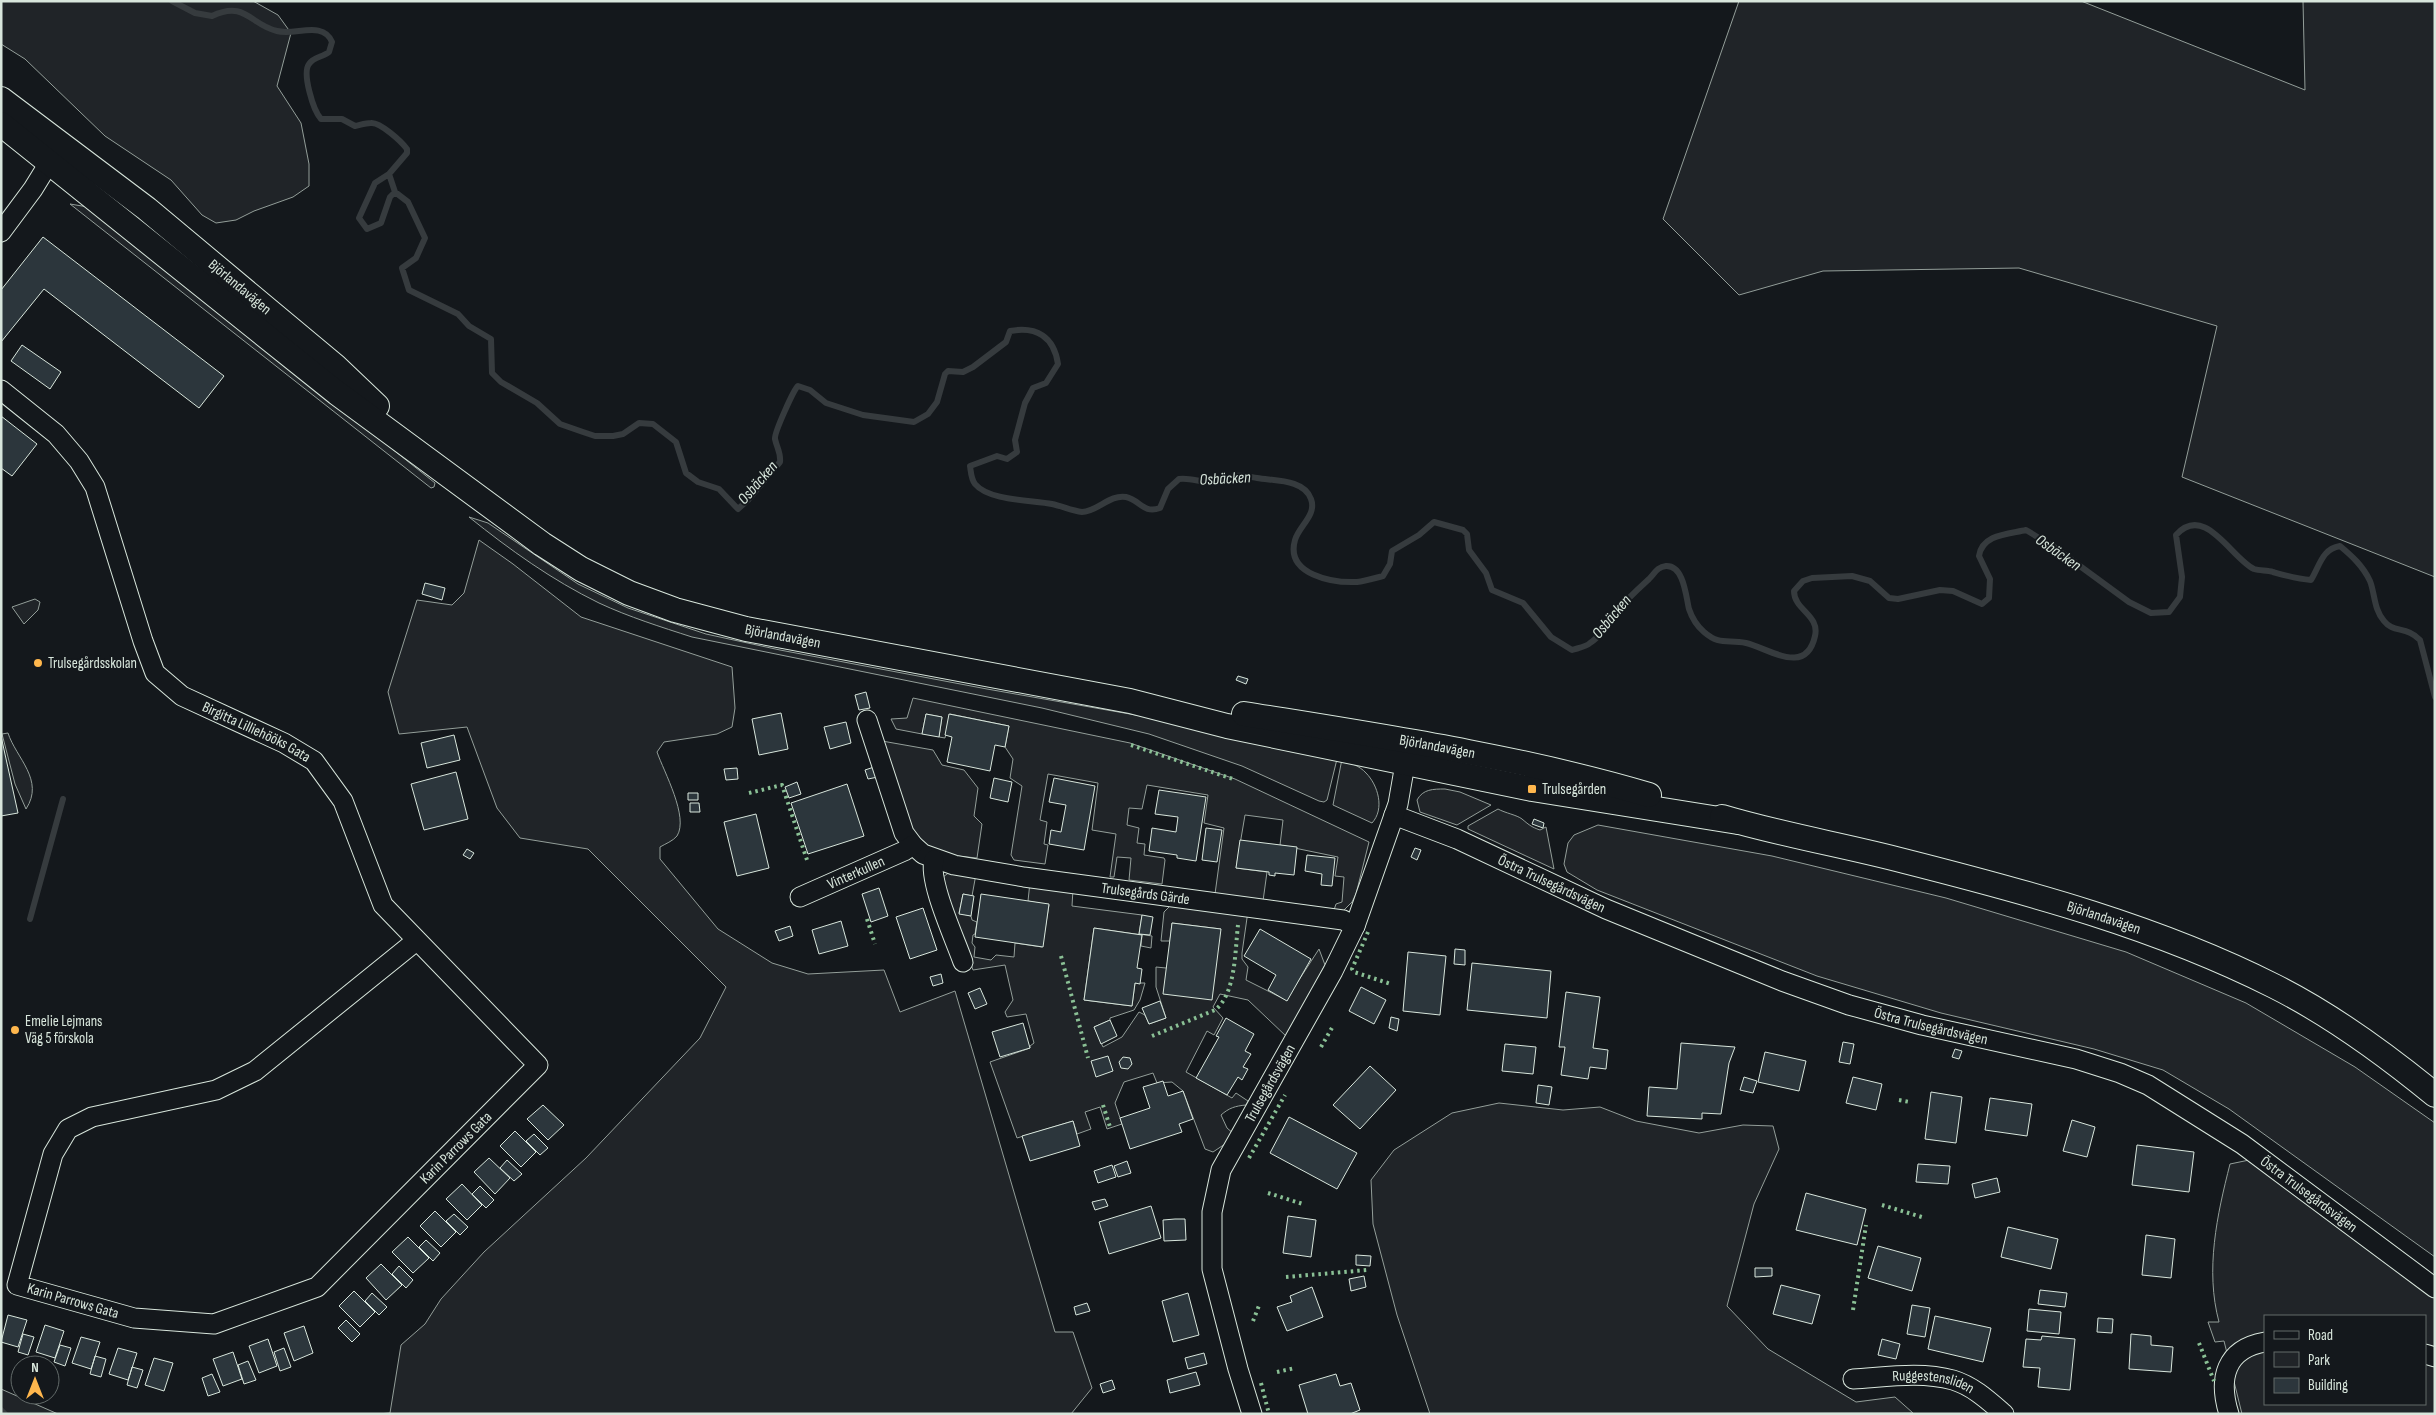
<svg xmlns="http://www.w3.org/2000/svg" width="2436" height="1415" font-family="'Sofia Sans Condensed',sans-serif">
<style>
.green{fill:#202428;stroke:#939e99;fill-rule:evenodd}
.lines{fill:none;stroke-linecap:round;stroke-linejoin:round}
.stream{stroke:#363b3e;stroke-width:6}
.building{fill:#2c363c;stroke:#d8e6dc}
.minor-casing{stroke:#d8e6dc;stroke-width:21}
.tertiary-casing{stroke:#d8e6dc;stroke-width:26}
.minor{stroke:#14181c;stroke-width:19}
.tertiary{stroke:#14181c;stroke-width:24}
.hedge{stroke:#8ac095;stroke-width:4;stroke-dasharray:2.5 4;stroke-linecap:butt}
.poi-dot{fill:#ffb74d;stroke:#14181c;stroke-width:2}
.labels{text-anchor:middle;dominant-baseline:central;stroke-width:4;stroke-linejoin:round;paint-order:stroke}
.street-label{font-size:15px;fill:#d8e6dc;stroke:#14181c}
.poi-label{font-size:15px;fill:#d8e6dc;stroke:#14181c;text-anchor:start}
.water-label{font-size:16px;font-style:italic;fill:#d8e6dc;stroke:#14181c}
</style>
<rect width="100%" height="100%" fill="#14181c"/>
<path class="green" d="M1 1H253L278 15 291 33 277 86 301 123 309 164V186L293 197 254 211 236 220 216 223 202 215 171 180 105 136 25 59 1 44Z
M1739 1H2081L2305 90 2303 1H2435V577L2182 477 2217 326 2019 268 1823 271 1739 295 1663 219Z
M70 204 88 207 435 483 434 487 431 488Z
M469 517 488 523 578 584 628 608 706 634 780 650 987 689 1187 724 1337 759 1327 800 1324 802 1319 801 1242 766 1149 734 1042 708 692 637C661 627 629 617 599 603 552 580 510 550 469 517Z
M479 540 513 564 581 617 732 667 735 708 732 727 717 734 664 742 657 752C664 772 689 817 677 836 673 841 665 844 660 847V859L718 929 772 963 808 974 884 970 900 1012 955 991 1055 1332H1073L1092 1388 1071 1414H377L390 1413 401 1345 425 1324 441 1299 484 1252 586 1158 700 1038 726 987 588 849 520 838 497 808 467 727 399 734 388 692 417 600 452 605 464 593Z
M35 599 40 602 38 610 24 624 12 607Z
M913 698 1130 743 1235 779 1369 842 1356 894 1352 902 1343 911 1334 910 1336 904 1342 902 1344 877 1335 876 1338 857 1280 845 1283 820 1245 815 1236 868 1267 872 1263 901 1215 894 1224 828 1204 823 1208 795 1147 785 1142 809 1129 808 1127 825 1139 828 1137 843 1145 844 1144 855 1164 858 1165 860 1162 884 1129 880 1131 858 1117 857 1114 877H1110L1116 834 1092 830 1098 783 1048 774 1040 820 1047 822 1044 844 1048 845 1045 864 1014 860 1011 855 1022 786 1010 778 1013 759 1005 747 1009 726 950 714 945 738 939 737 942 717 926 714 922 734 896 729 891 719 907 718Z
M8 733C16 758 45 780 26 809L15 784 2 734Z
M882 741 933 750 942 765 964 770 978 788 974 816 982 824 977 858 937 854 909 832Z
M1342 759C1350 763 1360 766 1366 773 1378 785 1385 809 1372 823L1333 805Z
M1445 789 1460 792 1491 805 1457 825 1420 812 1417 800C1423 789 1433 789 1445 789Z
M1498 809C1505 813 1517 815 1522 819 1528 824 1531 827 1540 830L1546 827 1554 869 1468 829V826Z
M1598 825 1772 856 1946 898 2126 952 2246 1003 2355 1067 2435 1123V1257L2229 1109 2163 1070 2094 1049 1941 1013 1817 976 1597 890 1567 872 1564 864 1568 843 1574 835Z
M951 871 976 874 972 896 963 894 959 913 971 916 972 920 977 922 975 934 973 935 972 943 975 947 974 957 991 960 996 955 1014 957 1015 943 1042 947 1049 905 1028 901 1030 882 1073 889 1072 906 1142 915 1139 934 1152 936 1151 948 1141 946 1142 935 1094 928 1084 1000 1132 1006 1135 983H1145L1140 1000 1134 1010 1110 1018V1020L1094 1027 1103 1047 1122 1037 1139 1012 1145 1015 1149 1024 1166 1018 1156 987V967L1166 968 1221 929 1172 923 1170 941H1161L1164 912 1170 906 1248 911 1242 953V959L1248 967 1246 980 1286 1000 1319 949 1325 965 1287 1037 1248 1000 1220 994 1213 1007 1223 1018 1214 1035 1207 1031 1186 1072 1232 1098 1236 1093 1248 1101 1246 1105C1235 1106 1229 1108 1221 1115L1227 1128 1234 1134 1228 1142 1213 1152 1205 1149 1183 1091 1172 1082 1157 1083 1153 1073 1124 1082 1115 1103 1122 1124 1107 1129 1100 1107 1085 1112 1091 1129 1077 1134 1073 1121 1017 1138 990 1062 1030 1048V1046L1034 1043 1026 1014 1007 1017 1005 1012 1013 1000 1005 965 973 970 944 890 943 877Z
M1499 1103 1563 1110 1600 1107 1636 1121 1699 1133 1743 1125 1773 1126 1779 1149 1754 1204 1727 1306 1768 1349 1856 1402 1895 1397 1913 1413 1430 1414 1397 1315 1373 1224 1371 1180 1394 1150 1452 1113Z
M2254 1159 2435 1297V1414H2242L2224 1341 2215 1342 2208 1322H2219C2205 1270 2217 1215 2230 1164ZM2265 1316H2425V1404H2265Z
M1 1389 58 1414H1Z"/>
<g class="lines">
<path class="stream" d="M172 1 195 13 212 16C246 0 250 25 277 31 295 36 323 20 332 42L329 52C323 57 313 57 309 64 302 73 313 110 321 119H342L355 126C360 125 366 123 371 123 380 122 401 141 407 149V153L389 174 375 183 359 218 367 229 381 223 390 197 395 192 408 202 425 238 416 258 402 268 409 290 458 314 469 326 491 339 492 373 501 382 537 403 560 424 583 432 595 436H613L623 434 639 423 653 424 676 442 686 473 698 482 719 489 738 509 748 500 780 462C781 453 777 448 775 439 774 433 794 389 798 386L810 390 826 403 863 415 914 422 928 414 937 402 945 374 948 371 963 372 973 367 1006 342 1010 331C1037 326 1054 337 1058 364L1046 383 1033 388 1025 403 1015 440 1017 452 1007 459 997 456 970 466C971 472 971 479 975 484 989 501 1032 500 1052 504 1062 506 1072 511 1082 512 1097 512 1110 494 1126 497 1140 500 1143 514 1160 508L1168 489 1179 479C1191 477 1204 484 1217 482 1223 481 1228 477 1235 476 1243 475 1250 477 1257 478 1274 481 1304 479 1311 499 1317 515 1299 526 1295 540 1285 575 1333 583 1357 582 1366 581 1375 578 1383 576L1390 564 1392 551 1419 535 1434 522 1463 530 1467 534 1469 550 1486 573 1492 590 1523 603 1551 637 1572 650C1578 648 1586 647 1590 643 1601 636 1609 622 1617 611 1627 599 1637 590 1649 579 1655 573 1657 567 1666 566 1684 565 1686 597 1689 609 1692 618 1697 626 1704 632 1720 646 1728 639 1746 643 1768 648 1806 677 1815 636 1820 615 1794 610 1794 591L1803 581 1812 578 1852 576 1870 581 1889 598 1898 599 1940 590 1953 591 1982 604 1989 598 1990 579 1979 556C1982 534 2009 534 2026 530L2054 547 2129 602 2151 613 2169 612 2180 597 2182 577 2176 535C2205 503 2231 558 2254 569 2260 571 2267 570 2273 572 2287 576 2297 579 2311 580 2320 565 2322 549 2340 546 2352 556 2363 566 2370 581 2375 594 2374 610 2384 621 2393 633 2407 626 2420 640L2435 697
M389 174 395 192
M30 919 63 799
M1 1410 5 1414"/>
</g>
<path class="building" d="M43 237 224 376 199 408 44 289 1 342V290Z
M22 345 61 372 50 389 11 361Z
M1 416 37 444 12 476 1 468Z
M425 583 445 588 442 600 422 594Z
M1238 676 1248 679 1246 684 1236 680Z
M866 692 870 708 859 710 855 695Z
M781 713 788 749 759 755 752 719Z
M926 714 942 717 939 737 922 734Z
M949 714 1009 726 1005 747 995 745 990 771 947 762 952 737 945 735Z
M846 722 851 743 830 749 824 727Z
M454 735 460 760 427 768 421 743Z
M1 736 18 813 1 816Z
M874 767 878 777 868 779 865 770Z
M737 768 738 779 726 780 724 769Z
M456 772 468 819 424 830 411 784Z
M994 778 1012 782 1008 802 990 798Z
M1054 778 1095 786 1084 850 1049 844 1051 830 1061 832 1066 805 1049 802Z
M797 782 801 794 789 798 785 787Z
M847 784 864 836 808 854 791 803Z
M1159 790 1206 797 1196 861 1177 858V855L1149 851 1152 828 1176 832 1178 817 1155 814Z
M688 793H698V800H688Z
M690 803H699L700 812H690Z
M756 814 769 868 737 876 724 822Z
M1534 819 1544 823 1543 828 1532 824Z
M1206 828 1222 830 1217 862 1202 860Z
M1240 840 1297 847 1294 875 1275 873V876L1269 875V872L1236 868Z
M1415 848 1421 850 1417 860 1411 857Z
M467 849 474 853 470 859 463 855Z
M1307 855 1335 858 1332 886 1321 885 1322 874 1305 871Z
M879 888 888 916 871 922 862 894Z
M963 894 974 896 971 916 959 914Z
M981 894 1049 904 1043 947 975 937Z
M923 908 937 950 910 959 896 917Z
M1142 915 1153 917 1150 935 1139 934Z
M841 921 848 946 819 954 812 930Z
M1172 923 1221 929 1212 1000 1163 994Z
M790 926 793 936 779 941 775 931Z
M1094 928 1142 935 1137 968 1142 969 1140 984 1135 983 1132 1006 1084 1000Z
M1260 929 1311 959 1287 1001 1268 990 1276 975 1244 956Z
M1455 949 1465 950V965L1454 964Z
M1408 952 1446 956 1440 1015 1403 1011Z
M1472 963 1551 971 1547 1018 1467 1010Z
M941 974 943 983 933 986 930 977Z
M1361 987 1386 1000 1374 1024 1349 1011Z
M980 988 987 1004 975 1009 968 993Z
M1566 992 1600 997 1593 1048 1608 1050 1606 1069 1590 1067 1588 1079 1561 1075 1565 1047H1559Z
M1160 1001 1166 1018 1149 1024 1142 1008Z
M1391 1017 1399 1019 1397 1031 1389 1028Z
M1226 1018 1254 1034 1245 1051 1251 1054 1243 1067 1248 1069 1242 1080 1238 1077 1227 1095 1196 1078 1219 1037 1216 1036Z
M1110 1020 1117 1036 1101 1044 1094 1027Z
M1023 1023 1030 1048 1000 1057 992 1032Z
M1843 1042 1854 1044 1850 1064 1839 1062Z
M1681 1043 1735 1047 1729 1063 1721 1114 1702 1113V1119L1647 1116 1649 1087 1677 1089Z
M1505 1044 1536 1047 1533 1074 1502 1071Z
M1955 1049 1962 1051 1959 1059 1952 1057Z
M1765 1052 1806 1061 1799 1091 1758 1082Z
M1108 1056 1113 1071 1096 1077 1091 1061Z
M1123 1057 1130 1058 1132 1064 1128 1069 1121 1068 1119 1062Z
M1370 1066 1396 1090 1360 1129 1333 1105Z
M1744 1077 1757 1081 1753 1093 1740 1090Z
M1853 1077 1882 1084 1876 1110 1846 1103Z
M1163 1081 1168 1096 1183 1091 1193 1119 1179 1124 1182 1132 1130 1149 1120 1118 1150 1108 1143 1087Z
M1538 1085 1552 1087 1549 1105 1536 1103Z
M1931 1092 1962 1097 1956 1143 1925 1139Z
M1990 1098 2032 1104 2027 1136 1985 1130Z
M543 1105 564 1125 548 1140 527 1119Z
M1289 1117 1357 1153 1337 1189 1270 1153Z
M2072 1120 2095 1127 2087 1157 2063 1151Z
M1073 1121 1080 1146 1030 1161 1022 1136Z
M515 1131 536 1152 521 1167 500 1146Z
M534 1134 548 1148 540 1155 526 1141Z
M2137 1145 2194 1152 2189 1192 2132 1185Z
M489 1158 510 1178 495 1194 474 1172Z
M507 1160 522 1174 514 1181 500 1168Z
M1127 1161 1131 1173 1118 1177 1114 1166Z
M1918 1164 1950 1166 1948 1184 1916 1182Z
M1112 1165 1116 1177 1098 1183 1094 1171Z
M1997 1178 2000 1192 1975 1198 1972 1184Z
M462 1184 482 1205 467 1220 446 1199Z
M480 1186 494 1200 486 1208 472 1194Z
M1806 1193 1866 1209 1857 1245 1796 1230Z
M1105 1199 1108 1206 1095 1210 1092 1202Z
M1151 1206 1161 1238 1109 1254 1099 1222Z
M435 1211 456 1232 441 1247 420 1226Z
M454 1214 468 1227 460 1235 446 1221Z
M1288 1216 1316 1220 1311 1257 1283 1253Z
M1175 1219H1185L1186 1240 1164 1241 1163 1220Z
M2008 1227 2058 1239 2051 1269 2001 1257Z
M2146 1235 2175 1239 2171 1278 2142 1275Z
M408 1237 429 1258 413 1273 392 1252Z
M426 1240 440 1253 433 1261 419 1247Z
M1878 1246 1921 1258 1912 1291 1868 1278Z
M1356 1255 1371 1256 1370 1266 1356 1265Z
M381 1264 402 1285 386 1300 366 1278Z
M399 1266 413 1280 406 1288 392 1274Z
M1755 1268H1772V1276L1755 1277Z
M1364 1276 1366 1287 1351 1291 1349 1279Z
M1781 1285 1820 1295 1812 1324 1773 1314Z
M1312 1287 1323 1317 1287 1331 1277 1307 1292 1302 1290 1296Z
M2040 1290 2067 1293 2065 1307 2038 1304Z
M354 1291 375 1312 360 1327 339 1306Z
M372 1293 387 1307 379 1315 365 1301Z
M1188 1293 1199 1335 1173 1342 1162 1301Z
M1087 1303 1090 1311 1076 1315 1074 1307Z
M1912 1305 1930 1308 1925 1337 1907 1334Z
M2029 1309 2061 1312 2059 1334 2027 1331Z
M8 1315 27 1320 18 1347 1 1342Z
M1935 1316 1991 1328 1983 1362 1928 1349Z
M2098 1318 2113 1319 2112 1333 2097 1332Z
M346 1320 360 1334 352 1342 338 1328Z
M45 1325 64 1331 55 1358 36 1352Z
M304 1326 313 1353 294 1361 284 1333Z
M23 1334 34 1337 28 1355 18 1352Z
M2131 1334 2151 1336V1345L2173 1347 2171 1372 2129 1369Z
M2042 1336 2075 1339 2070 1390 2038 1387 2040 1368 2023 1367 2026 1339 2041 1340Z
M81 1337 100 1342 91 1369 72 1363Z
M268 1339 277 1366 259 1373 249 1346Z
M1882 1339 1900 1344 1896 1359 1878 1355Z
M60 1345 71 1348 65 1366 54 1362Z
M118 1348 137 1353 128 1380 109 1374Z
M284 1348 291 1367 280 1371 274 1352Z
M233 1352 242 1379 223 1386 213 1359Z
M1204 1353 1207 1364 1188 1369 1185 1358Z
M95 1356 106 1359 101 1377 90 1374Z
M154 1358 173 1363 164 1391 145 1385Z
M248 1361 256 1380 244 1384 238 1365Z
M132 1367 143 1370 137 1388 127 1385Z
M1196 1372 1200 1385 1170 1393 1167 1380Z
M212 1374 220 1392 208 1396 202 1378Z
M1336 1374 1340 1386 1351 1383 1360 1410 1350 1414H1308L1299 1385Z
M1112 1380 1115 1389 1103 1393 1100 1384Z"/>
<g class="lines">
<defs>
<g id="minor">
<path d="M1 232 33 189 49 163"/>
<path id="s1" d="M1 390 56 434 79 461 95 487 143 641 155 673 182 696 284 743 314 761 343 801 383 905 538 1065 317 1287 214 1324 134 1318 17 1285 53 1154 68 1129 92 1117 216 1090 255 1071 416 941"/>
<path id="s2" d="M867 720 904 833 913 845 923 854 954 865 1024 877 1343 920 1355 926"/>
<path id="s3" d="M1394 815 1457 839 1606 909 1782 981 1849 1005 1922 1025 2076 1059 2120 1073 2148 1085 2242 1144 2435 1288"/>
<path d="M934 860C928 881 955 939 963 962"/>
<path id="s4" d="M800 897 904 851 913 845"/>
<path d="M2425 1354 2435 1357"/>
<path id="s5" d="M1853 1379C1886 1377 1921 1371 1953 1380 1973 1386 1989 1401 2004 1414"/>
<path id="s6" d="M1252 1414 1238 1369 1212 1269V1212L1221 1170 1333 971 1355 926 1398 804 1405 764"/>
<path d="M2229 1414C2218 1379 2225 1349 2265 1342"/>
</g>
<g id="tertiary">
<path id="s7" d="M1 99 147 209 335 366 377 406"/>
<path id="s8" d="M1 124 337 393 542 544 581 569 629 593 675 610 746 629 1130 701 1227 726 1532 789 1738 822"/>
<path id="s9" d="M1244 714C1380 736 1517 756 1649 795"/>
<path id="s10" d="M1722 817C1782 835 1843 845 1904 861 2030 893 2157 927 2274 986 2332 1015 2385 1054 2435 1095"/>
</g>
</defs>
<use href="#minor" class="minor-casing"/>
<use href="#tertiary" class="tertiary-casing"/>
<use href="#minor" class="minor"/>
<use href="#tertiary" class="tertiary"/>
<path class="hedge" d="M1131 745 1233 779
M749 793 782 785 807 860
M867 919 875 944
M1368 932 1352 969 1354 972 1391 984
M1061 956 1088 1058
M1152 1036 1215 1010C1236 994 1235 950 1238 925
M1321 1047 1333 1026
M1899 1100 1910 1102
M1103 1105 1110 1127
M1249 1158 1285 1095
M1268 1193 1303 1204
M1882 1205 1925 1218
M1286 1277 1367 1270
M1853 1310 1866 1225
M1253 1321 1260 1303
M2199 1343 2214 1381
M1277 1372 1295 1368
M1261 1383 1269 1414"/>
</g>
<g class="poi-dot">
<circle cx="38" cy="663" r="5"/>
<rect x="1527" y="784" width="10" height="10" rx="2.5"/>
<circle cx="15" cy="1030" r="5"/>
</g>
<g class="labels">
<g class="street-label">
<text stroke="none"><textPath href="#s7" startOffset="304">Björlandavägen</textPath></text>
<text stroke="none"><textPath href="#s8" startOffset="945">Björlandavägen</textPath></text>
<text stroke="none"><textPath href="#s1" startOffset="450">Birgitta Lilliehööks Gata</textPath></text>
<text stroke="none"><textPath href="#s9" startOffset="196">Björlandavägen</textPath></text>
<text stroke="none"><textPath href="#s4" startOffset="61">Vinterkullen</textPath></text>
<text stroke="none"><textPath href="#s3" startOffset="172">Östra Trulsegårdsvägen</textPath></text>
<text stroke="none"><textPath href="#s2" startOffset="374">Trulsegårds Gärde</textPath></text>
<text stroke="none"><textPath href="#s10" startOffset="395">Björlandavägen</textPath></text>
<text stroke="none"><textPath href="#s3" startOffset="578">Östra Trulsegårdsvägen</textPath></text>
<text stroke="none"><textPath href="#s6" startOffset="350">Trulsegårdsvägen</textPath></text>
<text transform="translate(456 1148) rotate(-45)">Karin Parrows Gata</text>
<text stroke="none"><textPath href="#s3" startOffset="998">Östra Trulsegårdsvägen</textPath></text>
<text transform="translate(73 1301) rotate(16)">Karin Parrows Gata</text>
<text stroke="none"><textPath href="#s5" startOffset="81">Ruggestensliden</textPath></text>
</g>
<g class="poi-label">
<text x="48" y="663">Trulsegårdsskolan</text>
<text x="1542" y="789">Trulsegården</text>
<text x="25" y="1021">Emelie Lejmans<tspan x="25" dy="17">Väg 5 förskola</tspan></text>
</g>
<g class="water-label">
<text transform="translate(1225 479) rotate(-3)">Osbäcken</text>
<text transform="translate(758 483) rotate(-49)">Osbäcken</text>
<text transform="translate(2058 553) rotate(35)">Osbäcken</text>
<text transform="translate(1612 617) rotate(-50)">Osbäcken</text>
</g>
</g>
<rect width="2436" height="1415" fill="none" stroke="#d8e6dc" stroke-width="5"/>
<rect x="2264" y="1315" width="162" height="90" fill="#14181c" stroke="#626a69"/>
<rect x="2274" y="1331" width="25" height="8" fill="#14181c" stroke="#626a69"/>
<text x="2308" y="1340" font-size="15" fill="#d8e6dc">Road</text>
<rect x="2274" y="1352" width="25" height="15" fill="#202428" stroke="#626a69"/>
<text x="2308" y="1365" font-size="15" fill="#d8e6dc">Park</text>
<rect x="2274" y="1378" width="25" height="15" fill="#2c363c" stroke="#626a69"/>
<text x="2308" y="1390" font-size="15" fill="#d8e6dc">Building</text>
<g transform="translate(35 1380)"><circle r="24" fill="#14181c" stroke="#626a69"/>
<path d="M0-4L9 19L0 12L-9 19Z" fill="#ffb74d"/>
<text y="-8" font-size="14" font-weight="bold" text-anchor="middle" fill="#d8e6dc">N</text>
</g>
</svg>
